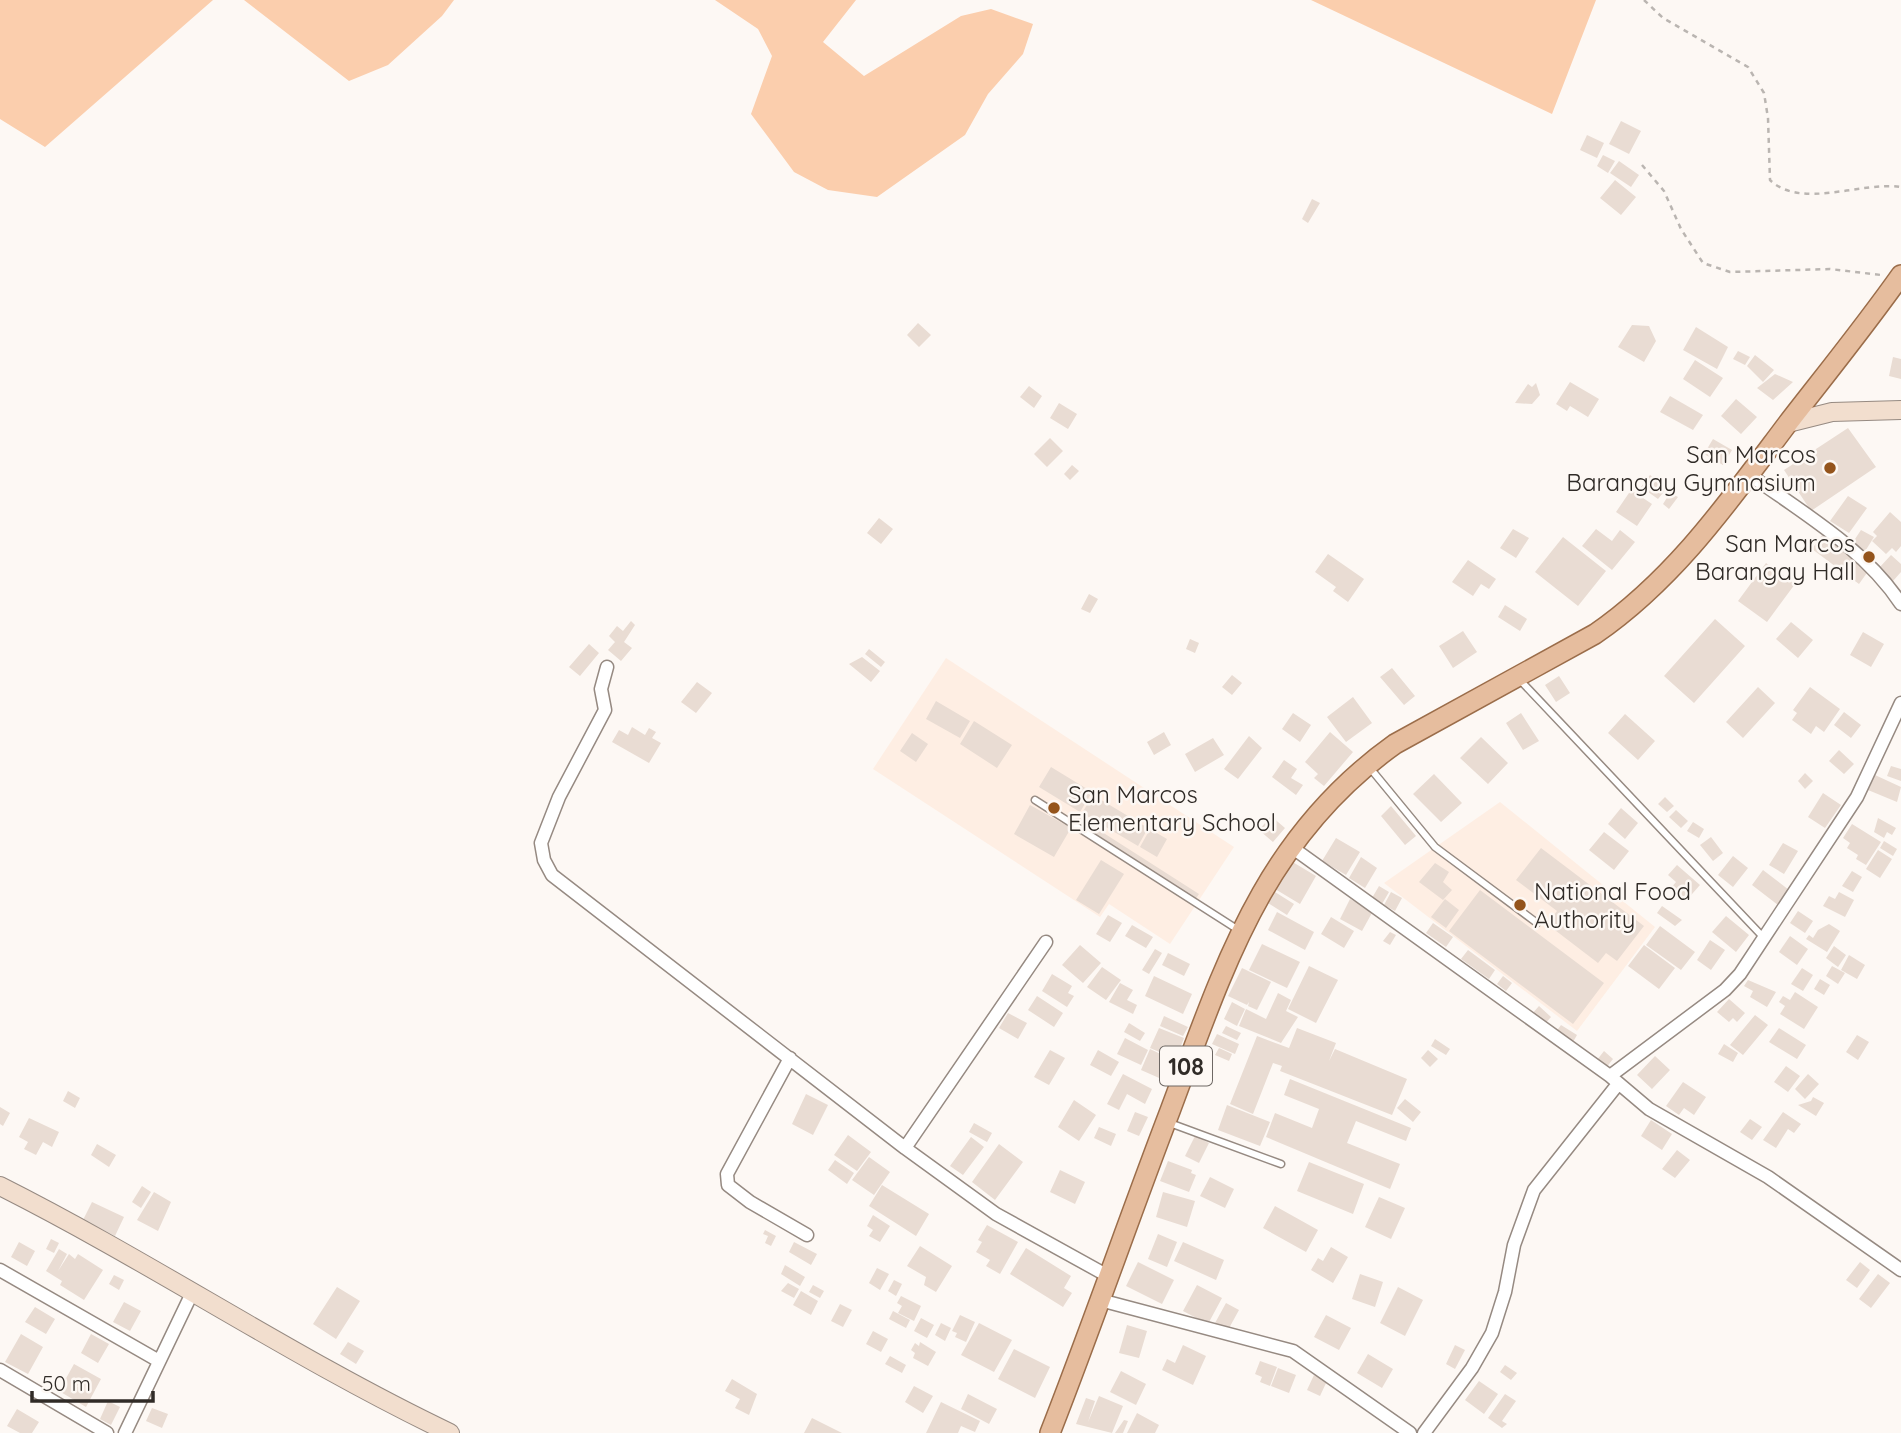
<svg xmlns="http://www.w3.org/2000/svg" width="1901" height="1433" font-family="Quicksand,sans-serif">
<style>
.built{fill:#feeee3}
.green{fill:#fbcead}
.building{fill:#e9dcd3}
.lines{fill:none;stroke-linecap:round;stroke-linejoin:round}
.lane-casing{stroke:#968a82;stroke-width:9}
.street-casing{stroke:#968a82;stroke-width:15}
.secondary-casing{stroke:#968a82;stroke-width:20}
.primary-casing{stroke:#9b6d4a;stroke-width:22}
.path{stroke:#bab5b1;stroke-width:2.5;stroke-dasharray:5 5;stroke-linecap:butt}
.lane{stroke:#fff;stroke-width:6}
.street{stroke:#fff;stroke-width:12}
.secondary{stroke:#f2dece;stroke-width:18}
.primary{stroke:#e6bd9e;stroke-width:19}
.poi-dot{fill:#94541c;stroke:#fdf8f4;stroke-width:2.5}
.labels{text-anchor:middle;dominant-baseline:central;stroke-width:5;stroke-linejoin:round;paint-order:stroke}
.shield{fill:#fdf8f4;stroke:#6e6864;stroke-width:2}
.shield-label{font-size:23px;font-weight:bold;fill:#302b27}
.poi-label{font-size:24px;fill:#302b27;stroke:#fdf8f4;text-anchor:end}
</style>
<rect width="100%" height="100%" fill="#fdf8f4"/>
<path class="built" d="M946 658 1234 847 1170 944 1109 904 1100 917 873 769Z
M1500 802 1655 927 1577 1031 1384 883Z"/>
<path class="green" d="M0 0H213L45 147 0 119Z
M244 0H454L442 16 388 65 349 81Z
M715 0H856L823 42 864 76 961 16 991 9 1033 24 1023 54 988 94 965 135 877 197 828 190 794 172 751 114 772 56 758 29Z
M1311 0H1596L1552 114Z"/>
<path class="building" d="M1621 121 1641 131 1629 154 1609 144Z
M1587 135 1604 143 1597 158 1580 150Z
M1603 155 1615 161 1608 173 1597 166Z
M1619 161 1639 175 1631 187 1610 173Z
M1615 180 1636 197 1621 215 1600 198Z
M1312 199 1320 203 1308 223 1302 219Z
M918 323 931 335 919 347 907 335Z
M1632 325 1649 326 1656 341 1644 362 1618 347Z
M1696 327 1728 347 1717 369 1683 350Z
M1738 351 1750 357 1745 365 1733 359Z
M1755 355 1774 370 1763 382 1747 366Z
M1893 357 1901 359V379L1889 376Z
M1695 360 1723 378 1710 397 1683 379Z
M1775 374 1793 382 1773 400 1757 388Z
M1570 382 1599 399 1588 417 1570 406 1567 411 1556 404Z
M1536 383 1540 395 1532 404 1515 403 1528 384 1532 387Z
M1029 386 1042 396 1034 408 1020 397Z
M1670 396 1703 415 1693 430 1660 412Z
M1736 399 1757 417 1741 434 1721 416Z
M1059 403 1077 414 1068 429 1050 418Z
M1848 428 1876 467 1811 511 1784 470Z
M1050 438 1063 451 1047 467 1034 454Z
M1713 439 1732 450 1723 465 1704 454Z
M1072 465 1079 471 1070 480 1064 474Z
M1650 475 1667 488 1658 499 1641 487Z
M1631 490 1652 504 1637 526 1616 512Z
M1670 493 1678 497 1669 509 1663 504Z
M1848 496 1867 508 1849 533 1830 521Z
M1890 512 1901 522V546L1896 552 1892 548 1886 554 1872 541 1877 536 1873 532Z
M879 518 893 529 881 544 867 533Z
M1513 529 1529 538 1516 558 1500 548Z
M1596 529 1612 541 1620 530 1635 542 1612 570 1582 546Z
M1861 530 1874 537 1864 553 1851 545Z
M1822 535 1869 570 1859 584 1812 549Z
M1563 537 1606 571 1578 606 1535 572Z
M1328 554 1364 579 1348 602 1333 591 1336 587 1315 572Z
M1891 555 1901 564V572L1893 581 1879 568Z
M1468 560 1496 579 1489 589 1481 584 1473 596 1452 582Z
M1766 563 1795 584 1767 622 1738 601Z
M1089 594 1098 599 1090 613 1081 609Z
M1505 605 1527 619 1520 631 1498 617Z
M1715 619 1745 646 1694 703 1664 676Z
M631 621 635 625 624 642 632 648 621 661 608 650 615 642 609 636 617 626 623 631Z
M1791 622 1813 640 1798 658 1776 639Z
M1463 631 1477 652 1453 668 1439 646Z
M1863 632 1884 644 1871 667 1850 655Z
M1190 639 1199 643 1195 653 1186 649Z
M589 644 599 653 580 676 569 667Z
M869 649 885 662 881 667 865 654Z
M862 657 880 671 871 682 849 664Z
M1392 668 1415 696 1404 705 1380 677Z
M1232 675 1242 683 1232 695 1222 687Z
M1559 676 1570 693 1556 702 1545 685Z
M697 682 712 693 696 713 681 702Z
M1758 687 1775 703 1743 738 1726 722Z
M1810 687 1840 709 1824 732 1816 726 1811 734 1792 720 1797 713 1793 710Z
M1353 697 1372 723 1346 742 1327 717Z
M936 701 970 721 960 738 926 719Z
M1844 712 1861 725 1851 738 1834 725Z
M1293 713 1311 725 1300 742 1282 729Z
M1521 713 1539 741 1523 750 1506 723Z
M1625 714 1655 741 1638 760 1608 733Z
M974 721 1012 745 997 768 960 744Z
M632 727 645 735 649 728 656 732 652 738 661 743 649 763 612 742 619 730 628 735Z
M1164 732 1171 745 1154 755 1147 742Z
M1330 732 1353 752 1324 786 1314 778 1318 774 1305 762Z
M912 733 928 744 916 762 900 751Z
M1249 736 1262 748 1238 779 1224 769Z
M1481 737 1508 763 1488 784 1460 758Z
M1213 738 1224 755 1195 772 1185 754Z
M1839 750 1854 764 1844 774 1829 761Z
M1284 760 1297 769 1291 778 1303 785 1296 795 1272 777Z
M1891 766 1901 769V781L1887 776Z
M1051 767 1092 792 1080 812 1039 787Z
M1805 773 1813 781 1805 789 1798 781Z
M1434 774 1462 803 1441 822 1413 794Z
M1875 775 1901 787 1897 802 1868 790Z
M1823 793 1841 805 1825 828 1808 817Z
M1093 795 1148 828 1138 846 1082 813Z
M1665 797 1674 806 1667 812 1658 804Z
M1030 805 1071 828 1054 857 1014 834Z
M1391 806 1416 836 1405 845 1381 816Z
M1621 808 1638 823 1625 839 1608 824Z
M1676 810 1688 821 1681 828 1669 817Z
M1077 816 1199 894 1195 900 1073 822Z
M1271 816 1285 828 1273 842 1259 830Z
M1878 818 1896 828 1892 835 1887 832 1884 838 1874 832Z
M1693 822 1704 829 1699 838 1687 831Z
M1852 824 1881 842 1866 865 1856 859 1858 855 1847 848 1850 843 1843 838Z
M1150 829 1167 839 1157 857 1140 847Z
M1604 832 1629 851 1614 870 1589 850Z
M1711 837 1723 853 1713 861 1700 845Z
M1336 838 1360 852 1346 875 1322 861Z
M1884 841 1897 849 1893 856 1880 848Z
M1783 843 1798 851 1784 874 1769 865Z
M1541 848 1644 926 1617 961 1606 953 1598 963 1547 924 1557 911 1516 880Z
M1878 850 1892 859 1880 878 1866 869Z
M1733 856 1748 868 1733 887 1718 875Z
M1361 857 1377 868 1365 888 1349 878Z
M1101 860 1124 874 1099 914 1076 900Z
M1291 861 1316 876 1300 904 1275 889Z
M1435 863 1449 872 1443 882 1452 890 1443 900 1419 882Z
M1677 865 1700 885 1685 902 1670 889 1676 882 1668 875Z
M1763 870 1789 890 1778 905 1752 885Z
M1852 871 1862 877 1853 892 1842 886Z
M1379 886 1389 892 1382 904 1372 898Z
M1480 890 1604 983 1573 1024 1449 931Z
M1275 892 1294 904 1287 915 1268 903Z
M1391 892 1402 898 1395 911 1384 905Z
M1839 892 1854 900 1845 917 1823 906 1829 896 1835 899Z
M1350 899 1373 911 1362 931 1340 919Z
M1445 899 1459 910 1446 928 1431 917Z
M1662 906 1682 920 1675 926 1657 913Z
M1798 911 1813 921 1805 933 1790 923Z
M1277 912 1314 932 1305 950 1268 930Z
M1108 915 1122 923 1110 942 1096 934Z
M1726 916 1749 935 1736 952 1712 932Z
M1331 917 1354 931 1344 948 1321 934Z
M1433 923 1453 937 1446 947 1426 933Z
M1829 924 1840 931 1827 952 1806 939 1809 935 1813 938 1818 930Z
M1132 925 1153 937 1146 948 1125 936Z
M1660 926 1695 952 1681 970 1646 945Z
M1390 932 1396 935 1390 945 1383 941Z
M1790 936 1808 949 1797 965 1779 952Z
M1710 940 1725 950 1711 970 1697 960Z
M1262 944 1300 962 1287 988 1249 970Z
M1080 945 1101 963 1083 983 1062 965Z
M1644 945 1675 968 1659 989 1628 966Z
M1834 946 1846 955 1838 967 1826 958Z
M1155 949 1162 953 1149 974 1142 970Z
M1468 950 1495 970 1489 979 1461 959Z
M1168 953 1190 964 1184 976 1162 965Z
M1849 955 1865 965 1857 979 1841 970Z
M1309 966 1338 980 1316 1023 1288 1009Z
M1832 966 1845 973 1838 984 1826 976Z
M1102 967 1121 980 1106 1000 1087 987Z
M1242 968 1271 982 1257 1010 1248 1006 1249 1002 1247 1005 1228 996Z
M1802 968 1813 975 1803 991 1791 984Z
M1052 974 1072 986 1068 993 1074 996 1067 1007 1042 991Z
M1154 976 1192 994 1183 1014 1145 996Z
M1503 976 1512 983 1506 991 1497 984Z
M1820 979 1830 985 1824 995 1814 989Z
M1748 980 1776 992 1767 1007 1750 997 1753 991 1744 986Z
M1120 983 1133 990 1127 1000 1137 1005 1133 1014 1109 1002Z
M1795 992 1818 1007 1804 1029 1780 1014 1785 1006 1779 1002 1783 996 1790 1000Z
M1278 993 1291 1000 1286 1011 1298 1017 1281 1043 1239 1026 1246 1009 1266 1019Z
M1037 996 1063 1013 1054 1027 1028 1010Z
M1729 999 1745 1013 1737 1022 1733 1018 1729 1022 1717 1012Z
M1232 1002 1245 1009 1237 1026 1224 1019Z
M1539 1006 1551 1017 1543 1026 1531 1015Z
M1008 1013 1027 1023 1018 1039 999 1028Z
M1755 1015 1768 1025 1743 1055 1730 1045Z
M1164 1016 1188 1027 1183 1036 1160 1026Z
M1129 1023 1145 1033 1140 1041 1124 1032Z
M1561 1025 1577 1035 1573 1042 1556 1032Z
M1226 1026 1241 1033 1237 1040 1222 1033Z
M1159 1028 1184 1038 1176 1059 1150 1048Z
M1297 1028 1336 1043 1329 1061 1335 1049 1407 1079 1392 1115 1280 1071 1282 1066 1273 1063 1253 1114 1230 1104 1257 1036 1289 1048Z
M1779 1028 1806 1045 1797 1059 1769 1042Z
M1217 1034 1239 1044 1235 1054 1212 1044Z
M1857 1035 1869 1042 1858 1060 1846 1052Z
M1125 1038 1148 1050 1141 1065 1117 1054Z
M1435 1039 1450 1049 1446 1055 1431 1046Z
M1724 1044 1738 1053 1733 1062 1718 1054Z
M1219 1048 1232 1054 1229 1061 1215 1055Z
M1150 1049 1175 1061 1166 1081 1141 1070Z
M1050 1050 1065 1058 1049 1085 1034 1077Z
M1098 1050 1119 1062 1111 1076 1090 1065Z
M1428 1050 1438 1059 1430 1067 1421 1058Z
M1604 1051 1613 1059 1606 1068 1597 1060Z
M1655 1056 1670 1070 1652 1089 1637 1075Z
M1786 1066 1800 1076 1788 1092 1774 1082Z
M1123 1074 1152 1089 1145 1104 1127 1094 1119 1110 1107 1104Z
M1808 1074 1819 1084 1805 1099 1795 1089Z
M1290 1079 1411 1128 1406 1141 1356 1121 1347 1143 1400 1164 1390 1189 1266 1137 1275 1113 1312 1128 1319 1109 1284 1095Z
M1683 1082 1706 1097 1694 1115 1684 1108 1679 1115 1666 1106Z
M68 1091 80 1098 75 1108 63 1101Z
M806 1094 828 1105 813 1135 792 1124Z
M1813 1097 1824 1103 1816 1116 1798 1105 1811 1101Z
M1405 1099 1421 1112 1413 1122 1397 1108Z
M1074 1100 1096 1115 1079 1141 1058 1127Z
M1227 1105 1270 1122 1260 1146 1218 1130Z
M0 1107 10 1113 3 1126 0 1124Z
M1135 1112 1148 1117 1139 1136 1127 1131Z
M1783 1112 1801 1124 1794 1133 1788 1129 1776 1148 1763 1140Z
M29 1118 59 1132 52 1147 43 1142 36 1155 24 1149 28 1142 19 1137Z
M1750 1119 1762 1127 1752 1140 1740 1132Z
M1651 1120 1672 1134 1662 1150 1641 1136Z
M974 1123 992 1133 987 1142 969 1132Z
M1099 1127 1116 1134 1111 1146 1094 1138Z
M848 1135 871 1152 857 1171 834 1155Z
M1195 1136 1209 1143 1199 1163 1185 1156Z
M971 1137 984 1147 963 1175 950 1166Z
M97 1144 116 1155 109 1167 91 1155Z
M999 1144 1023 1162 995 1200 972 1182Z
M1677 1150 1690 1160 1675 1178 1662 1169Z
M869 1157 890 1172 874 1195 852 1180Z
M835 1160 854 1173 847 1184 828 1170Z
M1168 1161 1192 1170 1191 1173 1196 1175 1189 1192 1160 1181Z
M1309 1162 1364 1184 1353 1214 1297 1191Z
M1060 1170 1085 1182 1075 1204 1050 1192Z
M1210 1177 1234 1189 1225 1208 1200 1196Z
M882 1185 929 1214 916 1236 869 1206Z
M142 1186 151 1192 141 1208 132 1202Z
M154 1192 171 1202 158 1231 137 1220Z
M1163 1192 1195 1201 1187 1227 1156 1217Z
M1379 1197 1405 1208 1391 1239 1365 1227Z
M92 1202 124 1217 115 1236 83 1220Z
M1275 1206 1318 1230 1306 1252 1263 1228Z
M873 1215 890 1226 880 1242 869 1236 873 1230 867 1226Z
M987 1225 1018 1242 1000 1274 986 1266 990 1260 976 1252 982 1242 978 1240Z
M765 1230 776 1236 771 1246 765 1243 768 1236 763 1234Z
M1158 1234 1177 1242 1167 1267 1148 1259Z
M51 1239 59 1243 54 1253 46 1249Z
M19 1242 35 1251 27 1266 11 1257Z
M794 1242 817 1254 811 1265 789 1252Z
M1183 1242 1224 1260 1216 1280 1174 1261Z
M920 1246 952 1266 936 1292 924 1285 926 1277 907 1266Z
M1331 1247 1348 1257 1333 1283 1311 1270 1318 1258 1323 1261Z
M1026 1248 1071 1276 1064 1288 1072 1293 1063 1307 1010 1274Z
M59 1249 67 1254 58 1271 69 1254 75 1259 78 1254 103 1270 84 1300 60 1285 62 1281 46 1271Z
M1138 1262 1174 1280 1162 1304 1126 1286Z
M1860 1262 1870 1270 1857 1288 1846 1280Z
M785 1265 805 1277 800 1286 781 1274Z
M877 1268 889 1274 880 1290 869 1283Z
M1360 1274 1383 1282 1375 1307 1352 1299Z
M1878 1274 1890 1283 1871 1308 1859 1299Z
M114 1275 124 1280 119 1290 109 1284Z
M894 1280 902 1284 896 1296 888 1291Z
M788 1283 799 1289 794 1298 781 1291Z
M813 1285 824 1291 820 1298 809 1292Z
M1197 1285 1222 1298 1208 1324 1183 1311Z
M337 1287 360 1301 336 1339 313 1324Z
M1398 1287 1423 1300 1405 1336 1380 1323Z
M801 1291 818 1301 811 1315 793 1305Z
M901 1296 921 1306 914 1321 898 1313 902 1306 897 1303Z
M124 1302 141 1311 130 1331 113 1322Z
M1226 1303 1239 1310 1228 1330 1215 1323Z
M840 1304 852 1310 843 1327 831 1321Z
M35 1307 55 1319 46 1334 25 1322Z
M893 1311 910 1320 906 1328 889 1319Z
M960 1315 975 1322 966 1342 955 1337 957 1333 952 1331Z
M1326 1315 1351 1328 1339 1350 1314 1337Z
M921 1318 934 1325 927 1338 914 1331Z
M941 1323 951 1328 945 1341 935 1335Z
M979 1323 1012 1340 994 1372 961 1355Z
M1127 1325 1147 1331 1139 1358 1119 1353Z
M873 1331 888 1339 881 1352 866 1344Z
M21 1334 43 1347 28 1374 5 1362Z
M91 1334 109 1344 98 1363 81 1353Z
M348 1342 364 1351 356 1364 340 1354Z
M920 1342 936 1352 928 1366 913 1358 915 1353 911 1350 915 1343 919 1346Z
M1183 1345 1206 1356 1193 1385 1162 1370 1167 1359 1175 1363Z
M1455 1345 1465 1350 1455 1369 1446 1364Z
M1014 1349 1050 1367 1035 1398 998 1379Z
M1368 1354 1393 1369 1382 1388 1357 1373Z
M890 1356 906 1365 902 1373 885 1364Z
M1260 1361 1277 1367 1270 1386 1260 1382 1262 1377 1255 1374Z
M74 1364 101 1379 86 1407 59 1391Z
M1505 1365 1517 1373 1511 1380 1500 1372Z
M1278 1368 1296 1375 1289 1393 1271 1386Z
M1121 1371 1146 1384 1136 1405 1110 1392Z
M1314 1375 1327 1381 1320 1396 1307 1390Z
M732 1379 757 1394 749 1415 735 1408 740 1399 725 1391Z
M1479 1381 1498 1394 1484 1414 1465 1400Z
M914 1386 933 1396 923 1413 905 1402Z
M968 1394 997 1409 989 1424 961 1409Z
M1505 1394 1516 1401 1502 1421 1507 1424 1502 1428 1488 1418Z
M1099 1396 1123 1406 1112 1433 1076 1424 1086 1398 1095 1401 1088 1422Z
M108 1401 120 1407 111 1425 100 1419Z
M941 1402 980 1421 975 1432 961 1426 958 1433H926Z
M152 1408 168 1414 162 1428 146 1421Z
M17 1409 39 1422 32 1433H20L7 1426Z
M1137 1413 1159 1425 1155 1433H1127Z
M812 1418 842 1433H804Z
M1124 1420 1128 1421 1123 1433H1115Z"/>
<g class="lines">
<defs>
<path id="lane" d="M1519 679 1764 938
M1370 768 1435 847 1537 923
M1035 800 1240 931
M1167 1122 1281 1164"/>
<path id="street" d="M1750 475C1803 513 1865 549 1901 604
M607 667 601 689 605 710 559 797 541 843 544 860 552 875 905 1148 996 1214 1108 1276
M1290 846 1610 1076 1649 1109 1768 1177 1901 1270
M790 1058 727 1174 728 1185 750 1202 807 1235
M1610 1076 1725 990 1740 974 1857 797 1901 703
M905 1148 1046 942
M0 1270 159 1361
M1100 1300 1293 1351 1410 1433
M0 1370 107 1433
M125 1433 193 1291
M1424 1433 1472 1368 1492 1333 1505 1292 1514 1245 1534 1190 1618 1084"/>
<path id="secondary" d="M1788 423 1832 412 1901 410
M0 1186C153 1263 295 1359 450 1433"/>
<path id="primary" d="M1050 1433C1092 1326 1129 1218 1170 1111 1224 967 1263 838 1395 744L1595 634C1675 579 1730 500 1788 423 1826 374 1865 326 1901 275"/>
</defs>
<use href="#lane" class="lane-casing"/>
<use href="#street" class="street-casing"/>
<use href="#secondary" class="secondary-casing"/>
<use href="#primary" class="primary-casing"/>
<path class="path" d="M1644 0 1663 18 1748 67 1764 93 1768 118 1770 180C1801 210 1861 181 1901 187
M1642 165 1664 191 1681 229 1703 263 1730 272 1830 269 1881 275"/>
<use href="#lane" class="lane"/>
<use href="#street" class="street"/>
<use href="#secondary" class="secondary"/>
<use href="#primary" class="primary"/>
</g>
<g class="poi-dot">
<circle cx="1830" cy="468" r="7"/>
<circle cx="1869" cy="557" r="7"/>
<circle cx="1054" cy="808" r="7"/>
<circle cx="1520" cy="905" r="7"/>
</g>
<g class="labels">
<rect class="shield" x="1160" y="1046.5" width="52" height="39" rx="5"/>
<g class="shield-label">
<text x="1186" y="1066">108</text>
</g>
<g class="poi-label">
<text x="1816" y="454">San Marcos<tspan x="1816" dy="28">Barangay Gymnasium</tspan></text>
<text x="1855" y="543">San Marcos<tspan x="1855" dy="28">Barangay Hall</tspan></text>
<text x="1068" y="794" text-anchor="start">San Marcos<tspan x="1068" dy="28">Elementary School</tspan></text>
<text x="1534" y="891" text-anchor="start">National Food<tspan x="1534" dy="28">Authority</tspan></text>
</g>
</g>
<path d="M32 1391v10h121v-10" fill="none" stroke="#302b27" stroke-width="3.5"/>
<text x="42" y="1391" font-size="21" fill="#302b27" stroke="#fdf8f4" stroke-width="5" paint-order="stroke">50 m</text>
</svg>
